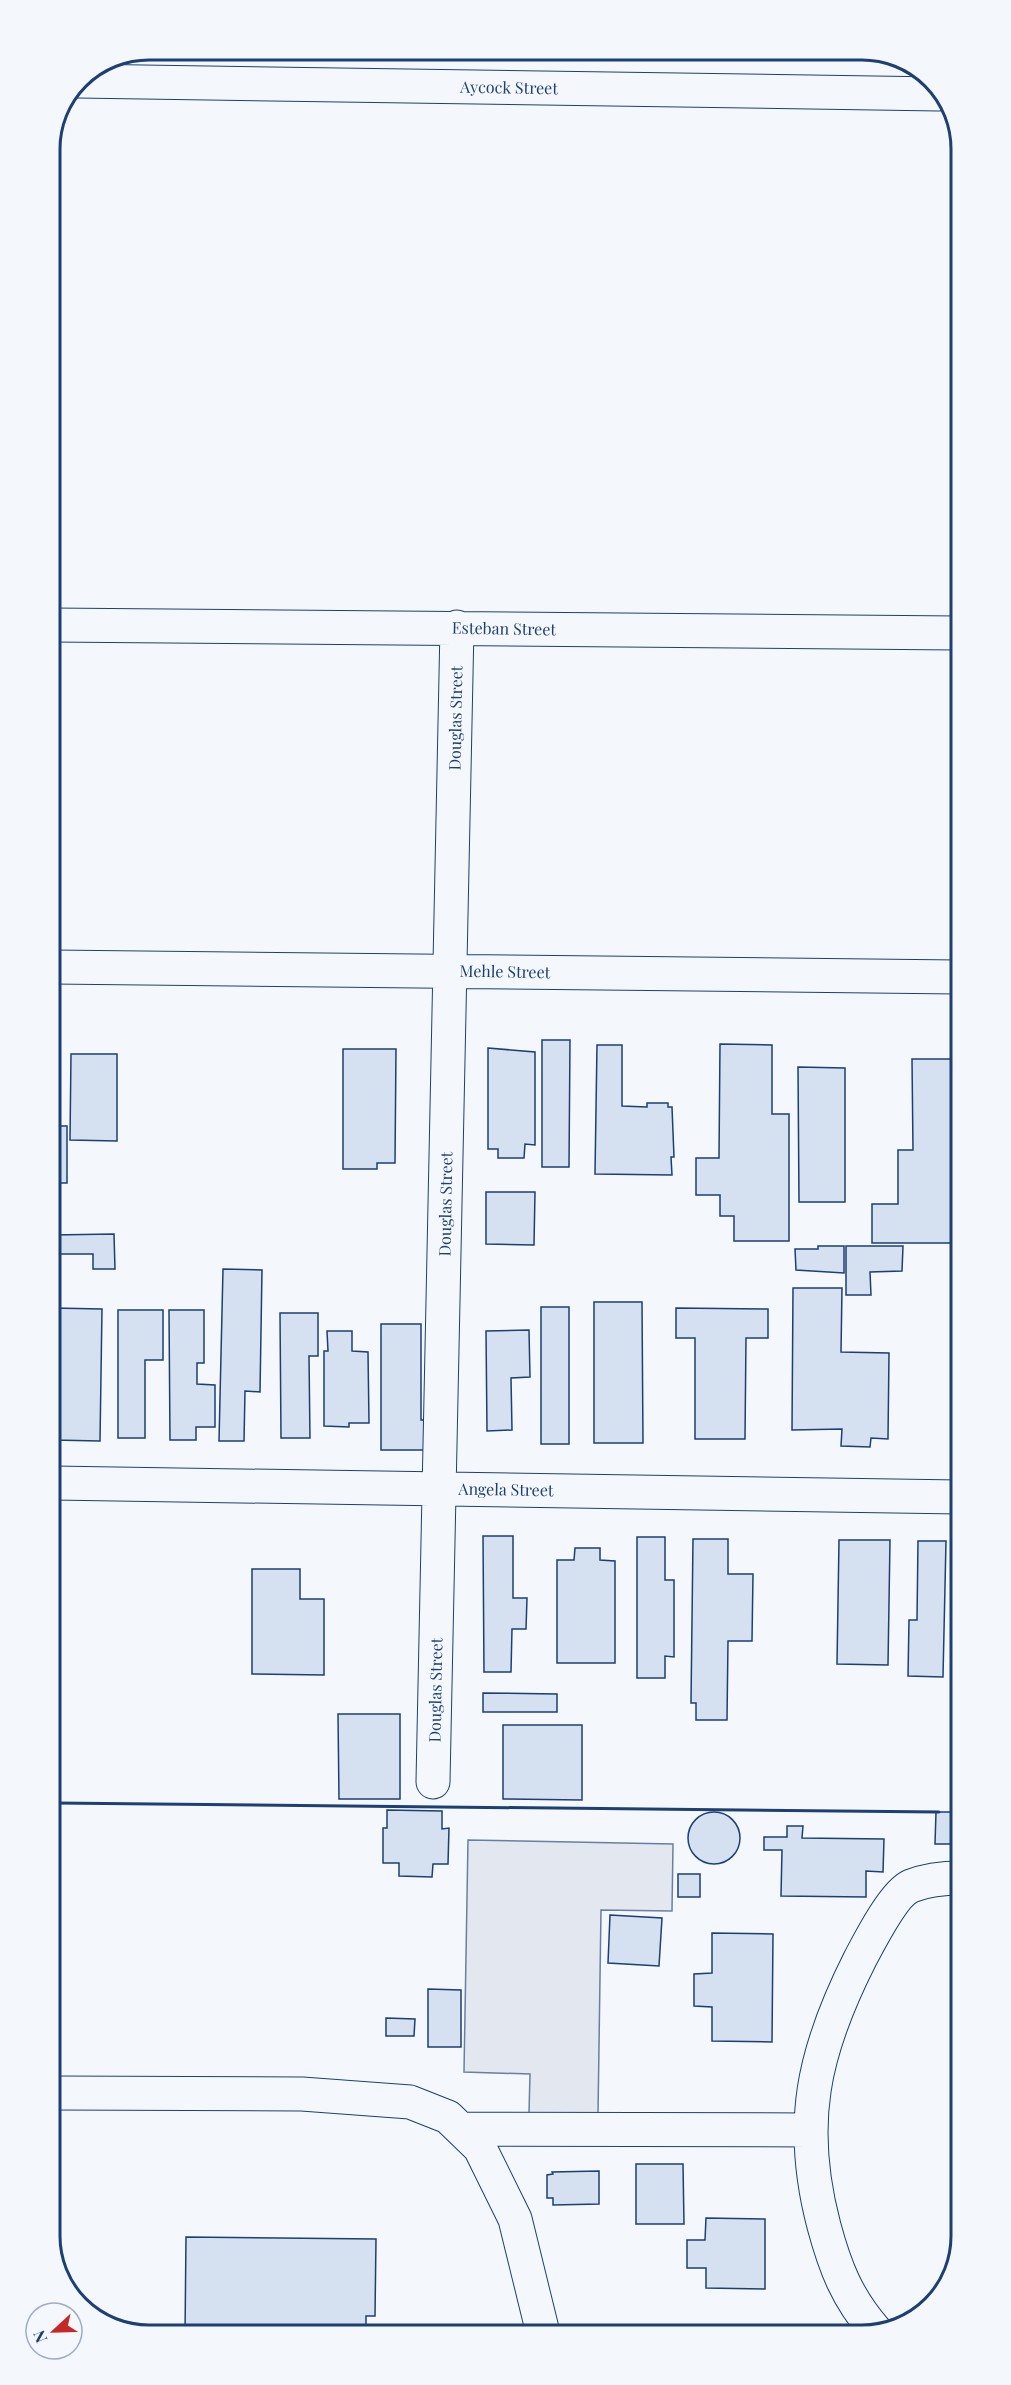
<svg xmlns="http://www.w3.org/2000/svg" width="1011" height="2385" font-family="'Playfair Display',serif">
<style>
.parking{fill:#e3e8f0;stroke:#687fa3;stroke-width:1.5}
.building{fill:#d5e0f0;stroke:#1d3f73;stroke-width:1.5}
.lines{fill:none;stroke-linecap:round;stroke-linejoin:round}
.minor-casing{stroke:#1d3f73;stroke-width:35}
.minor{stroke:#f4f7fb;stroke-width:33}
.wall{stroke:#1d3f73;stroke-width:3}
.labels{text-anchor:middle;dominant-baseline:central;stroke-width:4.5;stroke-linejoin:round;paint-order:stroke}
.street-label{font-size:16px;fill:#1d3f73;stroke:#f4f7fb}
.rim{fill:none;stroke:#1d3f73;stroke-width:3}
</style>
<rect width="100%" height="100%" fill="#f4f7fb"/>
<path class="parking" d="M468 1840 673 1844 672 1911 601 1910 598 2114 529 2113 530 2074 464 2072Z"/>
<path class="building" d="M542 1040H570L569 1167H542Z
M720 1044 772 1045V1114H789V1241H734V1216H720V1195H696V1158H719Z
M597 1045H622V1106L647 1107V1103H668V1107H672L674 1157H671L672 1175 595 1174Z
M488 1048 535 1052V1145L525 1144 524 1158H498V1149H488Z
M343 1049H396L395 1163H377V1169H343Z
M71 1054H117V1141L70 1140Z
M912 1059H951L952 1243H872V1204H898V1150H913Z
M798 1067 845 1068V1202H799Z
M52 1126H67V1183H52Z
M486 1192H535L534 1245 486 1244Z
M114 1234 115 1269H93V1254H59V1270H52V1235Z
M818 1246H844V1273L796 1270 795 1249H818Z
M846 1246H903L902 1271 870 1272 871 1295H846Z
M223 1269 262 1270 260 1392 245 1391 244 1441H219Z
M793 1288H842L841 1352 889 1353 888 1439 871 1438 870 1447 841 1446 842 1429 792 1430Z
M594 1302H642L643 1443H594Z
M541 1307H569V1444H541Z
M52 1308 102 1309 100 1441 53 1440Z
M676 1308 768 1309V1338H746L745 1439H695V1338H676Z
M118 1310H163V1360H145V1438H118Z
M169 1310H204V1363H197V1384L215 1385V1427H196V1440H170Z
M280 1313H318V1356H309L310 1438H281Z
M381 1324H421V1420H427L428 1450H381Z
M529 1330 530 1377 511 1378 512 1430 487 1431 486 1331Z
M327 1331H352V1351L368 1352 369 1423H349V1427L324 1426V1351H328Z
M483 1536H513V1598H527L526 1629H512L511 1672H484Z
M637 1537H665V1580H674V1657L665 1656V1678H637Z
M693 1539H728V1574H753L752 1641H728L727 1720H696V1703H691Z
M839 1540H890L888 1665 837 1664Z
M918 1541H946L943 1677 908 1676 909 1620H917Z
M575 1548H600V1560L615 1561V1663H557V1560H574Z
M252 1569H300V1599H324V1675L252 1674Z
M483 1693 557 1694V1712H483Z
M53 1702H57V1756H53Z
M338 1714H400V1799H339Z
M503 1725H582V1800L503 1799Z
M387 1810 442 1811V1829L449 1828 448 1864H433L432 1877 399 1876V1863H383V1828H387Z
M936 1812H960L961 1844H935Z
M688 1838a26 26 0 1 1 52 0a26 26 0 1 1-52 0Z
M787 1826H803L802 1838 884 1839 883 1872 866 1871V1897L781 1896 782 1850H764V1837H787Z
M678 1874H700V1897H678Z
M610 1915 662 1918 659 1966 608 1963Z
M712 1933 773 1934 772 2042 712 2041V2007L694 2006V1974L712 1973Z
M428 1989 461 1990V2047H428Z
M386 2018 415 2019 414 2036H386Z
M956 2044H961V2190H954Z
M636 2164H683L684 2224H636Z
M599 2171V2204L553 2205V2198H547V2175L553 2174 552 2172Z
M706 2218 765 2219V2289L706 2288V2268H687V2240H705Z
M186 2237 376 2239 375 2316H366V2334L185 2335Z
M776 2330H850L776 2331Z"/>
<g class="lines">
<defs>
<path id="minor" d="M78 81 939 94
M51 625 958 633
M52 967 958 977
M53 1483 960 1497
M433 1782 457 627
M54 2093 302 2094 410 2102 448 2117 480 2148 515 2219 543 2333
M461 2129 810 2130
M875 2330C847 2298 835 2267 824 2226 797 2124 813 2052 860 1959 869 1942 894 1893 911 1886 926 1880 945 1878 961 1878"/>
</defs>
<use href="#minor" class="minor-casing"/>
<use href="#minor" class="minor"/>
<path class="wall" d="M54 1803 939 1812"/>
</g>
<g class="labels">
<g class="street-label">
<text transform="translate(509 87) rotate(1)">Aycock Street</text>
<text transform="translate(504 628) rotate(1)">Esteban Street</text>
<text transform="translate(455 718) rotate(-89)">Douglas Street</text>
<text transform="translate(505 971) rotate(1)">Mehle Street</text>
<text transform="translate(445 1204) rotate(-89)">Douglas Street</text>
<text transform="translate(506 1489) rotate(1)">Angela Street</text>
<text transform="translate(435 1690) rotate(-89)">Douglas Street</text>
</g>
</g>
<path d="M0 0H1011V2385H0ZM149 60H862A89 89 0 0 1 951 149V2236A89 89 0 0 1 862 2325H149A89 89 0 0 1 60 2236V149A89 89 0 0 1 149 60Z" fill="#f4f7fb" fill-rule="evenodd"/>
<path class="rim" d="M149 60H862A89 89 0 0 1 951 149V2236A89 89 0 0 1 862 2325H149A89 89 0 0 1 60 2236V149A89 89 0 0 1 149 60Z"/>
<g transform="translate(54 2331) rotate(248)"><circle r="28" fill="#f4f7fb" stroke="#9eadc5" stroke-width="1.5"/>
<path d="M0-4.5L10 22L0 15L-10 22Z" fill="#c62828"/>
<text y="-9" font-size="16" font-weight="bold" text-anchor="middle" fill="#1d3f73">N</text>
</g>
</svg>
